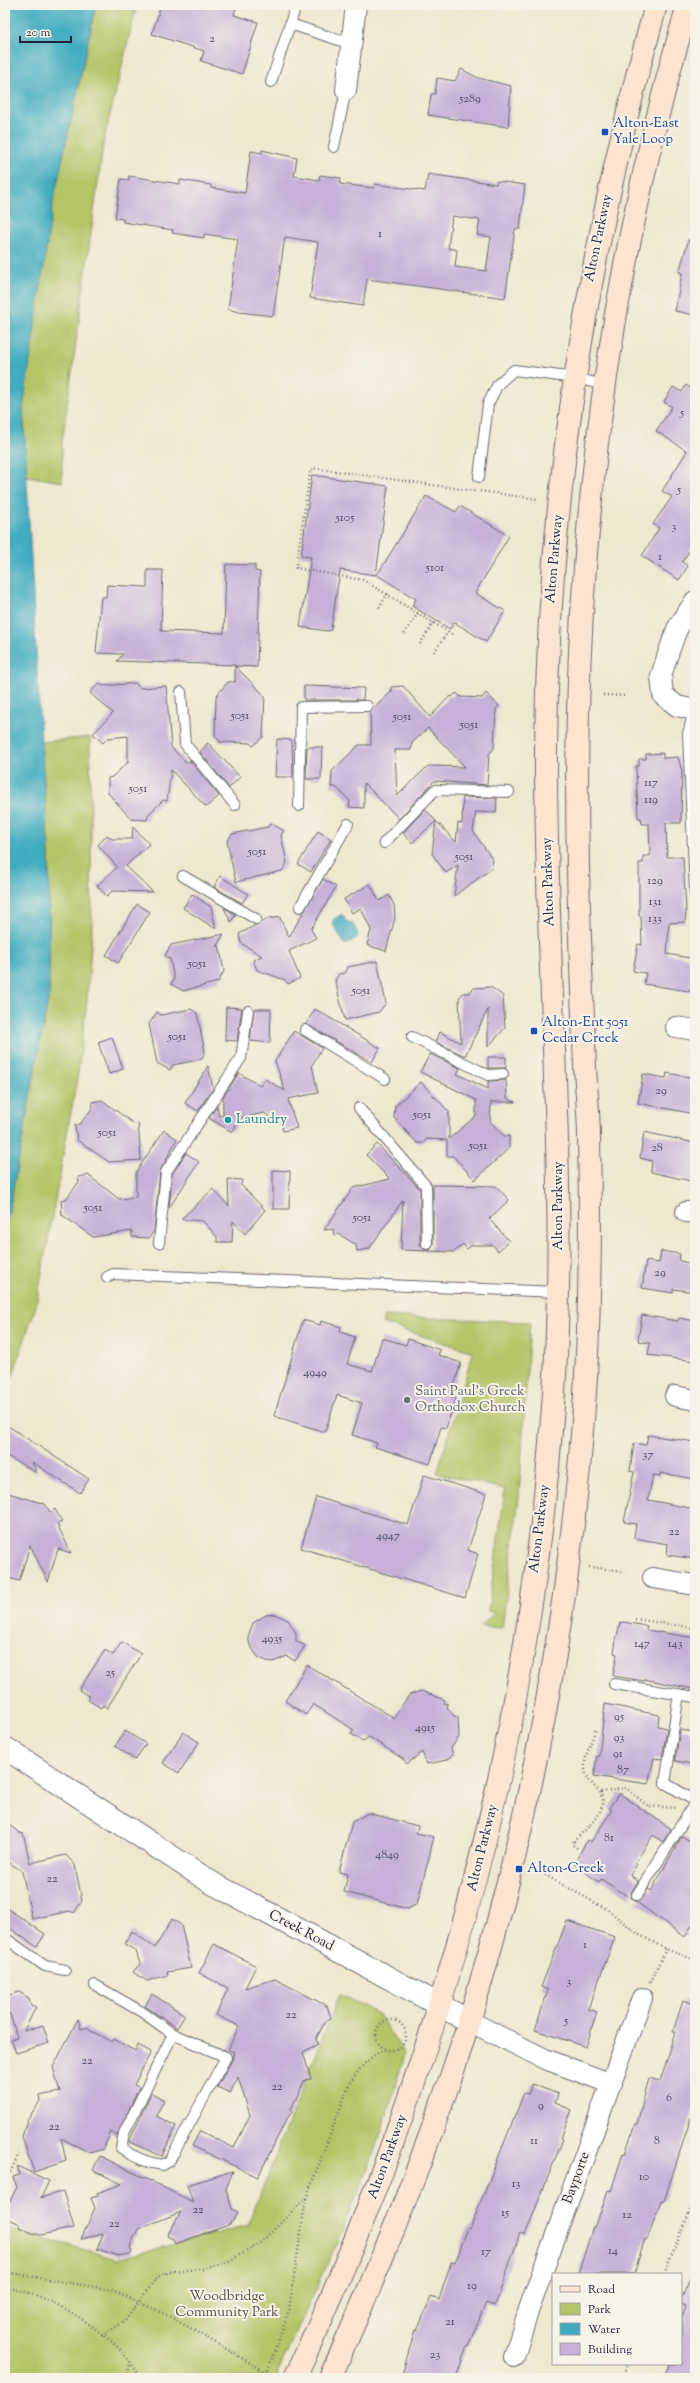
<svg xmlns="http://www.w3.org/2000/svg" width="700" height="2383" font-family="'Sorts Mill Goudy',serif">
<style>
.green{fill:#b4c568;stroke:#6b7452}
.water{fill:#41acc0;stroke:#32677e}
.building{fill:#c6b0d8;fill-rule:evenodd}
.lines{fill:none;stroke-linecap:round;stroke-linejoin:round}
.service-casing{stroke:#69676f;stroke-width:12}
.minor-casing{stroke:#69676f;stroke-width:22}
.tertiary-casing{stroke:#69676f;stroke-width:24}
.secondary-casing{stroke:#69676f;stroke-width:24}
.path{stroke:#69676f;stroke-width:2.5;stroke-dasharray:1 3;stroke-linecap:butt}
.service{stroke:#fff;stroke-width:10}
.minor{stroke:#fff;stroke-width:20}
.tertiary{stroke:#fff;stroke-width:22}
.secondary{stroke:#fde4d0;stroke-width:22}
.path-bridge{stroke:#69676f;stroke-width:2.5;stroke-dasharray:1 3;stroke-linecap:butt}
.transit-dot{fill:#1a4fb4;stroke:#f7f3e8;stroke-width:1.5}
.culture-dot{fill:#0f9aa8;stroke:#f7f3e8;stroke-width:1.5}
.worship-dot{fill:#6b7280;stroke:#f7f3e8;stroke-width:1.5}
.labels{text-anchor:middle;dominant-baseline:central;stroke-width:4;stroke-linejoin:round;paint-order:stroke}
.number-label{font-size:12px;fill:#4b4662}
.transit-label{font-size:14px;fill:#164399;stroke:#f7f3e8;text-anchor:start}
.street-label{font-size:14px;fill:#22223b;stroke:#f7f3e8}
.culture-label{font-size:14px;fill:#0d838f;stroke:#f7f3e8;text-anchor:start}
.worship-label{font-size:14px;fill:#5b616d;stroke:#f7f3e8;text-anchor:start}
.park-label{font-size:14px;fill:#4e5348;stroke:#f7f3e8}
</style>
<rect width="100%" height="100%" fill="#f7f3e8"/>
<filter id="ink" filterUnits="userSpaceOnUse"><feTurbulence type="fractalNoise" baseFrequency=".025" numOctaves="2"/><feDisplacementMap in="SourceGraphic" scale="8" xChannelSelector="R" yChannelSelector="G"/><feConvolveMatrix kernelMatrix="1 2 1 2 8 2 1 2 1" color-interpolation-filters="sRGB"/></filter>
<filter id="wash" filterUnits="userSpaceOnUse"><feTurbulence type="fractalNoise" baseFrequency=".012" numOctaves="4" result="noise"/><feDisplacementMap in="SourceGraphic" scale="16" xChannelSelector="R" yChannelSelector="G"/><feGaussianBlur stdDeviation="0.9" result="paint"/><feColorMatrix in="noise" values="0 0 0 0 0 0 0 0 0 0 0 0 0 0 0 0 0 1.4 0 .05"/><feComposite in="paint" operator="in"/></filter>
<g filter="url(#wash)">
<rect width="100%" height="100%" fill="#eee8cf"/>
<path class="green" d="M96 5H137L104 139 62 443V482L27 476 23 408 53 202Z
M90 737 92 931 87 1001 78 1073 36 1306 5 1398V1232L49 995V856L41 742Z
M384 1316 530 1322 519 1497 502 1628 480 1627 494 1613 488 1611 505 1489 437 1473 473 1352 382 1323Z
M340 1994 380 2015 404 2054C377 2167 323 2272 275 2378H5V2227L117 2259 248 2225Z"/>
<path class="water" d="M5 5H96L53 203 23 408 40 725 49 856V995L5 1232Z
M342 914 346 921 352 923 358 934 357 938 345 945 332 923 334 919Z"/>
<g id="blocks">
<path class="building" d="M161 5H237L234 15 258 22 242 74 201 61 204 51 152 34Z
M461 69 478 78 511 86 508 127 428 115 431 94H435L437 78 455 81Z
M262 150 297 158 294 176 319 180 320 175 341 178 340 184 374 188 375 184 425 191 428 174 496 184 497 181 525 185 520 229H515L505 298 367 279 363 306 310 298 318 242 285 237 273 316 239 312 228 309 238 239 204 234V238L172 233 173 230 123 222V219L115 218 121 179 129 180V176L180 184V180L211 185V188L245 193 251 151 262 153ZM452 216 480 220 477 235 491 237 486 271 455 267 457 250 448 248Z
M689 239 695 240V315L675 311 681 279 682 273 679 272Z
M686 385 695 391V542L682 562 688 566 679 580 642 556 659 528 653 524 672 497 662 491 687 451 656 431 672 407 664 402 673 387 682 392Z
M312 475 388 486 376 575 340 570 331 630 328 631 300 627 311 557 301 556Z
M426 496 456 512 460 506 509 536 475 593 505 611 486 642 454 622 450 629 412 606 416 599 377 575Z
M226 564 255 565V571L260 572 257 667 235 666 265 696 263 737 253 746 250 743 220 742 215 735 216 696 228 682H235V665L117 661 123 654 96 653 101 597H106L107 585 147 587V570H163L161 631 224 633Z
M99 683 103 686 135 683 140 688 166 686 171 747 187 764 190 761 219 796 206 807 171 770 167 801 163 800 148 815 147 820 131 819 108 793V778L112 777 128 762V736L108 738 103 743 93 734 113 713 90 693Z
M304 686 364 688 363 700H304Z
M403 686 430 717 450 696 452 697 456 693 461 697 482 698 486 693 499 706 496 709 494 748 489 754 487 785 434 781 399 819 364 783V808L349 807 350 801 336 787H331L332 771 359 745H371L370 712 392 691 391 687ZM428 728 465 767 428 766 397 796 395 750H411L412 743Z
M277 739 292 740 293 777H275Z
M208 743 240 777 229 788 200 752Z
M307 747H322L321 779H306Z
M663 753V758L678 757 682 771 681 823H666L667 857H683L686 912 685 922 669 923 667 954 695 959V992L644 984 646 973 633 971 638 944 642 945 641 916H639V863H643V856H650L649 824H642L641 818H638L636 766H639V759H646V754Z
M463 797 497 798 496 813 476 812 473 831 493 860 491 869 454 896 458 865 446 873 432 854 436 821 456 842 458 823 462 824Z
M425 809 436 821 412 843 403 833Z
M271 823 284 831 281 835 287 863 282 871 236 882 227 842 232 834 268 827Z
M133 827 149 844 126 866 153 892 112 891 107 896 97 886 117 867 98 845 107 835 112 839H132Z
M318 831 331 839 311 872 298 864Z
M220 876 248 894 242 903 214 887Z
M323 879 336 887 311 929 316 938 289 951 300 978 288 984 285 980 257 970 253 960 262 956 241 943 239 934 271 917 272 919 279 916 289 937Z
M370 884 379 901 389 895 394 905 395 918 386 951 367 945 371 930 361 908 352 913 344 899Z
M192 894 211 907 216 929 183 908Z
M137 904 150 912 118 963 106 955Z
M224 908 236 914 231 922Z
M224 934 216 947 219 945 224 971 218 982 183 991 171 984 174 979 170 959 165 956 171 945Z
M377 961 386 1003 379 1012 345 1020 335 980 339 974 345 973 348 967Z
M491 987 503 996 505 1028 488 1047V1009L465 1056 436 1042 440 1032 461 1043 459 998 463 993H469L474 988Z
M226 1007 242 1008 237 1041 225 1040Z
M191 1009 197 1013 205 1052 202 1059 173 1065 170 1070 157 1063 149 1024 157 1012 161 1015Z
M254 1009H271L270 1043 250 1041Z
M315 1009 380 1048 372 1062 306 1024Z
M294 1031 322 1048 312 1065 318 1093 288 1099 297 1128 283 1131 281 1124 264 1113 241 1118 232 1132 209 1118 217 1106 219 1116 223 1115V1097L239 1073 260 1086 265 1079 285 1091 275 1061Z
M112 1037 123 1069 109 1074 98 1042Z
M430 1054 460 1068 457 1074 488 1089V1081L506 1080 507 1098 515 1102H491L490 1121 504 1136H509V1148L475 1180 453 1156H447V1140L427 1139 423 1143H417L394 1118 395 1106 421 1082 449 1112V1139L476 1116V1100L420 1072Z
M488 1057H506V1068H488Z
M208 1066 213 1088 198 1111 185 1103Z
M667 1073 695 1078V1114L638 1103 643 1074 666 1078Z
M102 1100 134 1124 138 1123 141 1160 109 1162 77 1140 75 1125 80 1124 93 1107 92 1102Z
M164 1130 177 1139 160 1171 154 1231 149 1238 132 1237V1231L93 1237 62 1215 61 1200 66 1199 79 1182 78 1177 88 1175 119 1199 136 1197V1172Z
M644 1132 695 1143V1182L651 1172 652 1161 640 1158Z
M377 1144 420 1189V1244L424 1249 430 1250 433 1244V1185L496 1186 509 1200 489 1219 509 1241 498 1251 493 1245H472L467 1249 463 1244 454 1252 401 1250 403 1200 369 1249 357 1251 356 1245 339 1234 334 1235 333 1229 324 1230 353 1188 390 1179 366 1155Z
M186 1153 199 1162 169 1208 172 1174Z
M273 1170 290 1171 289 1209H273Z
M228 1179 242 1180 241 1185 265 1210 245 1234 233 1221 232 1242H217V1237L203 1221 181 1219 213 1189 229 1206Z
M661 1251 680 1254 679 1261 695 1264V1292L673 1289V1293L642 1288 646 1261 659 1263Z
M642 1315 678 1321 679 1318 695 1321V1361L648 1355 650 1343 638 1341Z
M303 1320 320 1325 321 1321 341 1327 340 1332 355 1337 347 1364 372 1371 382 1338 406 1345 408 1339 440 1350 438 1355 461 1363 451 1396 456 1398 446 1428 441 1427 430 1464 375 1447 377 1443 352 1435 362 1403 337 1395 325 1432 274 1416Z
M5 1424 89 1479 80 1493 32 1462 37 1473 5 1455Z
M648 1435 695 1442V1479L660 1473V1476L653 1475 648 1500 695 1509V1559L667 1555 668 1544 634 1538 636 1524 624 1522 634 1472 630 1471 634 1443 646 1445Z
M424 1475 486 1494 468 1550 478 1554 465 1598 301 1548 316 1497 408 1525Z
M5 1492 45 1504 50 1512 55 1509 62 1522 57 1524 71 1553 58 1549 48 1582 30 1545 19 1581 5 1577Z
M274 1614 288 1620 296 1633V1641L305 1646 295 1661 287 1656 273 1662 266 1661 258 1657 250 1645 248 1637 253 1623 266 1615Z
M623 1622 647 1626 646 1630 695 1638 693 1689 644 1679V1681L613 1676 617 1654 614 1653 616 1640 620 1623Z
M122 1642 141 1654 107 1708 103 1705 101 1708 88 1700 90 1697 79 1690 105 1650 113 1655Z
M307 1665 394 1718 409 1695 421 1691 445 1700 444 1703 448 1704 447 1707 454 1716 458 1717 459 1737 451 1748 453 1755 447 1760 427 1764 422 1752 407 1764 403 1759 369 1737 363 1741 351 1734 354 1730 313 1704 306 1715 285 1701Z
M605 1704 659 1715 658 1726 667 1728 662 1759 654 1758 648 1784 594 1776 597 1756H599Z
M680 1730 695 1732 692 1764 675 1761Z
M125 1731 146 1744 135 1760 115 1746Z
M183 1732 199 1742 179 1773 163 1763Z
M619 1793 671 1829 663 1842 653 1835 635 1863 637 1864 630 1875 638 1881 631 1892 632 1899 601 1879 599 1882 574 1864 587 1840 591 1842 612 1810 609 1808Z
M368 1813 418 1826 416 1833 434 1837 417 1904 408 1909 344 1892 348 1874 339 1872 352 1822Z
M5 1822 21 1834 23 1833 30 1863 66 1855 75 1865 82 1901 74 1913 70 1911 32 1919 22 1871 5 1860Z
M682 1836 695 1844V1920L685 1937 635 1901H640L648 1889 651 1891Z
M5 1907 45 1934 37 1947 5 1925Z
M172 1919 181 1925 191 1968 167 1972 168 1975 147 1981 133 1972 140 1964 136 1951 125 1944 132 1931 155 1948Z
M567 1921 615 1937 588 2009 597 2012 586 2047 535 2030 548 1990 541 1987Z
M214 1944 256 1966 245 1988 275 1979 327 2006 331 2018 326 2020 316 2039 318 2044 303 2052 311 2079 305 2080 291 2109 292 2112 286 2120 258 2177 192 2146 200 2131 234 2148 250 2115 238 2077 230 2093 217 2087 232 2060 234 2052 228 2050 239 2026 216 2015 228 1988 199 1973Z
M19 1992 29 1998 31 2005 36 2007 24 2031 43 2025 49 2043 16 2053 11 2039 17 2037 10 2014 5 2011V1996Z
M152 1994 185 2015 177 2028 145 2006Z
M683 2000 695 2004V2105L664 2201 661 2200 647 2240 645 2239 634 2274H578L593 2227 595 2228 608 2190 611 2191 623 2153 625 2154 635 2124H637L649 2078 660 2081 676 2032H673Z
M78 2019 81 2029 88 2027 89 2030 112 2042 114 2039 135 2051 138 2045 151 2052 134 2085 139 2087 117 2136 111 2132 103 2149 90 2153 61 2138 66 2161 34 2172 22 2137 27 2120 40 2101 39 2096 60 2092 53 2067Z
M532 2084 558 2094 555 2103 572 2110 561 2138 563 2139 525 2235 520 2233 495 2306 486 2303 468 2346 467 2345 456 2378H401L415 2330 417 2331 431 2297 439 2300 451 2262 455 2263 468 2228 470 2229 524 2093 528 2094Z
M151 2093 164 2100 156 2116 176 2126 162 2156 129 2142Z
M100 2156 193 2202 187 2185 233 2171 226 2189 232 2209 238 2212 233 2221 230 2222 231 2224 175 2244 173 2239 167 2236 181 2212 138 2229 130 2246 132 2253 119 2256 97 2249 103 2234 81 2239 95 2208 91 2198 98 2196 97 2193 122 2184 93 2170Z
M17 2166 49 2181 41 2198 63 2191 74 2228 41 2235 32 2233 19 2227 20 2224 5 2217V2202L10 2201 17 2187 13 2177 20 2175Z
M695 2267V2378H664L669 2364H681V2319L686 2306 681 2304V2300Z"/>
</g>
</g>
<g filter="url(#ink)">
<use href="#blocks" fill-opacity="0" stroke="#69676f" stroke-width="1"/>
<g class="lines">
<defs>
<path id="service" d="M296 5 290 24 351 44
M271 82 290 24
M334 147 346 90
M479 477 488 404 498 384 514 370 575 378 605 385
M181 692 185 744 235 805
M694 710 688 734 695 892
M299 806 301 707 367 706
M384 843 435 790 509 792
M183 876 256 919
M300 907 348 824
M305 1030 385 1079
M412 1037 488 1075 503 1074
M359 1108 426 1186 427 1244
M159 1243 166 1172 241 1058 248 1011
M107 1277 113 1274 558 1292
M614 1684 695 1697
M679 1694 665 1783 695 1801
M637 1895 695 1803
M5 1938 45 1966 65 1970
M95 1985 142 2012 173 2034 226 2057 170 2160 163 2165C148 2163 133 2157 121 2148L124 2133 173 2034"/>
<path id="minor" d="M346 90 356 5
M695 601 677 629 668 654 661 676 663 695 677 706 695 710
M676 1027 695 1030
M686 1212 695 1213
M675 1396 695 1400
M653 1578 695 1585
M469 2021 545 2059 612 2084
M514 2357 529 2309 642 1998"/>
<path id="tertiary" d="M5 1748 212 1883 469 2021"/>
<path id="secondary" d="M295 2378C439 2068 528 1748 553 1407 569 1188 545 969 546 750 547 498 588 247 656 5
M330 2378C378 2271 423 2162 460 2050 528 1838 570 1616 585 1394 590 1309 591 1224 589 1138 589 1114 586 1090 585 1066 580 948 575 830 578 713 583 474 620 234 688 5"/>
</defs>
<use href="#service" class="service-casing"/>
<use href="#minor" class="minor-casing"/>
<use href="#tertiary" class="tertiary-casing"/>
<use href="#secondary" class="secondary-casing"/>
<path class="path" d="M480 491 537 499
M379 608 388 593
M404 634 418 613
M452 634 363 580 296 568 310 473 313 468 475 491
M420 644 434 622
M434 652 448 632
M603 695 627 696
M589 1567 625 1571
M635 1619 695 1628
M601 1792 626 1788 648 1806 678 1808
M577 1848 573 1845 574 1841C586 1828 616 1806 596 1788 590 1782 585 1776 585 1767 584 1755 593 1740 596 1728
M531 1867 608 1910 638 1934 666 1949 695 1960
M650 1982 666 1949
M376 2035a15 15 0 1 1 30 0a15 15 0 1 1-30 0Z
M5 2183 19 2154
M5 2272 112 2290 169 2316 235 2354
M664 2274 695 2199
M5 2288C45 2292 85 2319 114 2344 125 2353 133 2367 142 2378
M102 2336 125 2321 157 2277 173 2271 203 2269 227 2262 258 2245 306 2198 349 2085C358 2070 369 2056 386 2049
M127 2378 130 2363
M265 2378 289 2310 306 2198
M622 2378 627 2364"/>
<use href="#service" class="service"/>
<use href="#minor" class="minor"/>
<use href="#tertiary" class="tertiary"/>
<use href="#secondary" class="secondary"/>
<path class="path-bridge" d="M235 2354 276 2378"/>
</g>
</g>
<g class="transit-dot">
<rect x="601" y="128" width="8" height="8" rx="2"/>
<rect x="530" y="1027" width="8" height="8" rx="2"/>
<rect x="515" y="1865" width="8" height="8" rx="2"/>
</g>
<circle class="culture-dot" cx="228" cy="1120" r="4"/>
<circle class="worship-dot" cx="407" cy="1400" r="4"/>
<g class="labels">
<g class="number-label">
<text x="212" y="39">2</text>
<text x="470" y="99">5289</text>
<text x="380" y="234">1</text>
<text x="682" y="413">5</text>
<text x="679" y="490">5</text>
<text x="345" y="518">5105</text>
<text x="674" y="527">3</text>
<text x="660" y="557">1</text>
<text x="435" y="568">5101</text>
<text x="240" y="716">5051</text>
<text x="402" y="717">5051</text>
<text x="469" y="725">5051</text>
<text x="651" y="783">117</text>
<text x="138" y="789">5051</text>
<text x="651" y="800">119</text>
<text x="257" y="852">5051</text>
<text x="464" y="857">5051</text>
<text x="655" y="881">129</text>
<text x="655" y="902">131</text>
<text x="655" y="919">133</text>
<text x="197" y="964">5051</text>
<text x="361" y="991">5051</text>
<text x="177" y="1037">5051</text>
<text x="661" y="1091">29</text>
<text x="422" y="1115">5051</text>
<text x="107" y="1133">5051</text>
<text x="478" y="1146">5051</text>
<text x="657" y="1148">28</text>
<text x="93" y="1208">5051</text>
<text x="362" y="1218">5051</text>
<text x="660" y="1273">29</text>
<text x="315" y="1373">4949</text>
<text x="648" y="1455">37</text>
<text x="674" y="1532">22</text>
<text x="388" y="1536">4947</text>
<text x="272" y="1639">4935</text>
<text x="642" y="1644">147</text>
<text x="675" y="1644">143</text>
<text x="110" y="1673">25</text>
<text x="619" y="1717">95</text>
<text x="425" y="1728">4915</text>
<text x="619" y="1738">93</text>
<text x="618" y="1754">91</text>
<text x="623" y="1770">87</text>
<text x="609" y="1838">81</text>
<text x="387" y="1855">4849</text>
<text x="52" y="1879">22</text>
<text x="585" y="1945">1</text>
<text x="569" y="1982">3</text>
<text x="291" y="2015">22</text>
<text x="566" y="2021">5</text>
<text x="87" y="2061">22</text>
<text x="277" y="2087">22</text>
<text x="669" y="2098">6</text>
<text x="541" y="2106">9</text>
<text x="54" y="2127">22</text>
<text x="534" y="2141">11</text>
<text x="657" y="2141">8</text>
<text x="644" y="2177">10</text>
<text x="516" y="2184">13</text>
<text x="198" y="2210">22</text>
<text x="505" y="2213">15</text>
<text x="627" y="2215">12</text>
<text x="114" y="2224">22</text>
<text x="613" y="2251">14</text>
<text x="486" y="2252">17</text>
<text x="472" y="2286">19</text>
<text x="450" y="2322">21</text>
<text x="435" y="2355">23</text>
</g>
<g class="transit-label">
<text x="613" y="124">Alton-East<tspan x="613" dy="16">Yale Loop</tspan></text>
<text x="542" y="1023">Alton-Ent 5051<tspan x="542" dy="16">Cedar Creek</tspan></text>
<text x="527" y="1869">Alton-Creek</text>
</g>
<g class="street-label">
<text transform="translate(599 238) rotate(-78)">Alton Parkway</text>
<text transform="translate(555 559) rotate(-85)">Alton Parkway</text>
<text transform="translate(549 882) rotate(-92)">Alton Parkway</text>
<text transform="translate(559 1206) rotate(-90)">Alton Parkway</text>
<text transform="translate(540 1529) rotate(-83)">Alton Parkway</text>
<text transform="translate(483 1848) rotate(-76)">Alton Parkway</text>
<text transform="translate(301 1931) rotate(28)">Creek Road</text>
<text transform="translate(388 2157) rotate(-70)">Alton Parkway</text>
<text transform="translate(577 2178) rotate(-70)">Bayporte</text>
</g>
<g class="culture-label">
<text x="236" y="1120">Laundry</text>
</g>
<g class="worship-label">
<text x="415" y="1392">Saint Paul's Greek<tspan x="415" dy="16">Orthodox Church</tspan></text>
</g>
<g class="park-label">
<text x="227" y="2297">Woodbridge<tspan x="227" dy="16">Community Park</tspan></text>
</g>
</g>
<rect width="700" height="2383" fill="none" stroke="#f7f3e8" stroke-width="20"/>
<rect x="552" y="2273" width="130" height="92" fill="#f7f3e8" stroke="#a29fa3"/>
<rect x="560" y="2286" width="20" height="6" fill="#fde4d0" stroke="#a29fa3"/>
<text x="588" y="2293" font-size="12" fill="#22223b">Road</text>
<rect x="560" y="2303" width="20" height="12" fill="#b4c568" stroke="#a29fa3"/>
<text x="588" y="2313" font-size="12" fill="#22223b">Park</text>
<rect x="560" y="2323" width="20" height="12" fill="#41acc0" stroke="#a29fa3"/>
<text x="588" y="2333" font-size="12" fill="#22223b">Water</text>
<rect x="560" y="2343" width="20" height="12" fill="#c6b0d8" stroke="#a29fa3"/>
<text x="588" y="2353" font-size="12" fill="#22223b">Building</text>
<path d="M20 36v6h51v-6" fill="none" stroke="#22223b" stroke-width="2"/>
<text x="26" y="36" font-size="12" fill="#22223b" stroke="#f7f3e8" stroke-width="3" paint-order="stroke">20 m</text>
</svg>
